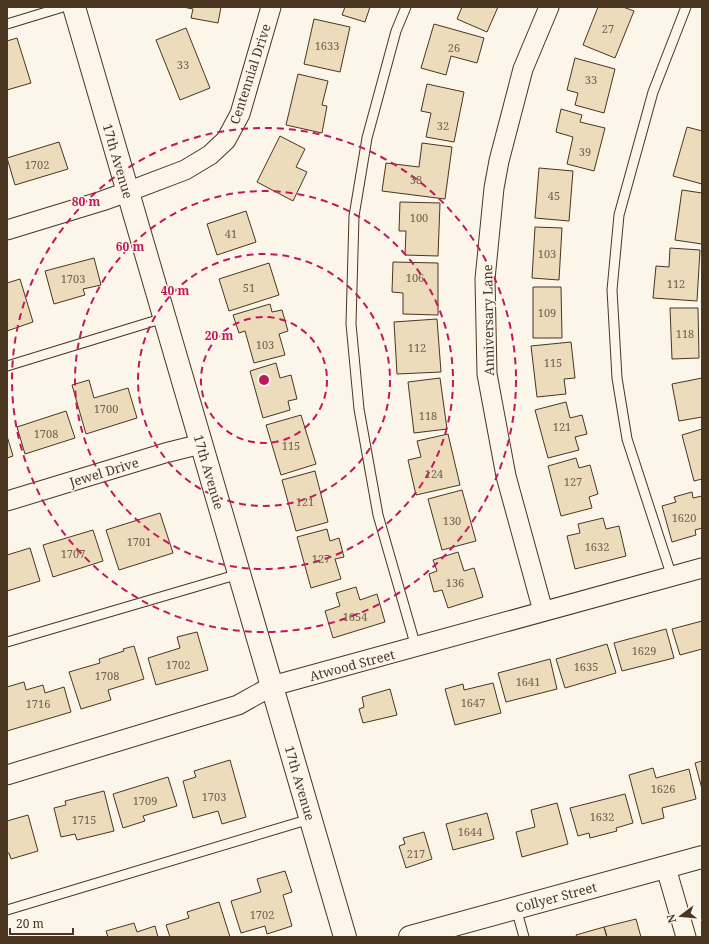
<svg xmlns="http://www.w3.org/2000/svg" width="709" height="944" font-family="'Noto Serif',serif">
<style>
.building{fill:#ecdcbc;stroke:#4a3520}
.lines{fill:none;stroke-linecap:round;stroke-linejoin:round}
.lane-casing{stroke:#4a3520;stroke-width:11}
.street-casing{stroke:#4a3520;stroke-width:21}
.secondary-casing{stroke:#4a3520;stroke-width:24}
.lane{stroke:#fbf6e9;stroke-width:9}
.street{stroke:#fbf6e9;stroke-width:19}
.secondary{stroke:#fbf6e9;stroke-width:22}
.ring{fill:none;stroke:#c2185b;stroke-width:2;stroke-dasharray:7 5}
.labels{text-anchor:middle;dominant-baseline:central;stroke-width:3;stroke-linejoin:round;paint-order:stroke}
.number-label{font-size:11px;fill:#725f47}
.street-label{font-size:13px;fill:#4a3520;stroke:#fbf6e9}
.centre{fill:#c2185b;stroke:#fbf6e9;stroke-width:2}
.ring-label{font-size:12px;text-anchor:middle;font-weight:bold;fill:#c2185b;stroke:#fbf6e9;stroke-width:3;stroke-linejoin:round;paint-order:stroke}
</style>
<rect width="100%" height="100%" fill="#fbf6e9"/>
<path class="building" d="M183 7H221L218 23 191 18 193 9Z
M345 7H370L365 22 342 15Z
M462 7H498L487 32 457 19Z
M598 7H623L634 11 615 58 583 45Z
M314 19 350 27 340 72 304 64Z
M434 24 484 38 477 63 451 56 446 75 421 68Z
M186 28 210 88 180 100 156 40Z
M17 38 31 83 7 90V41Z
M575 58 615 69 604 113 575 105 578 93 567 90Z
M298 74 328 81 322 105 327 106 322 133 286 125Z
M427 84 464 92 454 142 426 137 431 113 421 111Z
M561 109 582 115 580 122 605 128 594 171 567 164 573 137 556 132Z
M687 127 702 131V184L673 176Z
M280 136 305 149 296 167 307 172 293 201 257 182Z
M59 142 68 169 15 185 7 158Z
M422 143 452 147 445 199 382 191 386 163 419 167Z
M539 168 573 171 569 221 535 218Z
M682 190 702 193V244L675 240Z
M400 202 440 203 438 256 405 255 406 231H399Z
M246 211 256 242 217 255 207 224Z
M535 227 562 228 559 280 532 278Z
M670 248 700 250 697 301 653 298 656 266 669 267Z
M94 258 101 285 83 289 85 295 54 304 45 271Z
M393 262 438 263V315L403 314V293L392 292Z
M269 263 279 295 229 311 219 279Z
M20 279 33 322 7 331V283Z
M533 287H561L562 338H533Z
M270 304 272 312 282 310 288 331 279 334 285 355 254 363 245 331 239 333 233 315Z
M670 308H698L699 358 672 359Z
M437 319 441 372 397 374 394 322Z
M571 342 575 378 564 379 566 394 537 397 531 346Z
M276 363 280 378 291 375 297 399 288 401 290 410 263 418 250 371Z
M440 378 447 429 414 433 408 382Z
M702 378V417L679 421 672 384Z
M89 380 94 398 128 388 137 418 86 434 72 385Z
M566 402 570 418 582 415 587 434 575 437 579 450 548 458 535 410Z
M66 411 75 438 25 454 17 427Z
M301 415 316 464 281 475 266 425Z
M702 429V479L694 481 682 435Z
M448 434 460 485 416 495 408 460 421 457 417 441Z
M7 436 13 456 7 458Z
M576 458 579 468 590 465 598 494 589 497 592 508 561 516 548 466Z
M315 471 328 522 296 531 282 480Z
M462 490 476 541 442 550 428 499Z
M692 492 693 498 702 496V528L695 530 696 535 672 542 662 506 676 502 674 497Z
M160 513 173 553 119 570 106 530Z
M603 518 606 529 619 526 626 556 575 569 567 536 580 533 578 524Z
M327 529 330 541 339 538 344 557 335 559 341 579 311 588 297 537Z
M93 530 103 561 53 577 43 545Z
M30 548 40 581 7 591V555Z
M458 552 464 571 474 568 483 597 448 608 442 590 434 592 429 574 437 571 433 560Z
M356 587 360 600 377 594 385 622 333 638 325 611 340 606 336 593Z
M702 621V649L680 655 672 629Z
M666 629 674 658 622 671 614 643Z
M197 632 208 670 156 685 148 658 180 648 177 637Z
M607 644 616 673 565 688 556 659Z
M134 646 144 679 108 690 111 700 81 709 69 672 100 663 99 659 124 651 123 649Z
M550 659 557 689 506 702 498 673Z
M24 682 26 690 43 685 45 693 64 687 71 712 7 731V687Z
M493 683 501 713 455 725 445 689 463 684 464 690Z
M390 689 397 715 363 723 359 709 364 707 362 697Z
M230 760 246 817 222 824 218 811 193 818 183 781 196 777 194 771Z
M702 761V789L695 763Z
M653 768 656 778 689 769 696 799 662 808 664 818 642 824 629 775Z
M168 777 177 806 143 816 145 821 123 828 113 794Z
M104 791 114 831 77 840 75 834 61 837 54 808 66 805 65 801Z
M625 794 633 823 616 828 617 831 590 838 589 833 578 836 570 808Z
M557 803 568 844 522 857 516 832 535 827 531 810Z
M487 813 494 839 453 850 446 824Z
M28 815 38 851 11 859 9 853H7V821Z
M424 832 432 859 406 868 399 846 405 844 403 838Z
M285 871 292 892 283 895 292 926 267 934 265 926 241 933 231 901 261 892 257 879Z
M219 902 230 937H170L166 925 189 918 187 912Z
M636 919 641 937H607L604 927Z
M134 923 137 932 155 926 158 937H108L106 931Z
M604 927 607 937H577L576 935Z"/>
<g class="lines">
<defs>
<path id="lane" d="M406 7 396 31 367 138 354 216 351 324 359 409 378 515 416 647
M7 24 63 7
M7 366 164 318
M672 577 627 439 617 378 612 290 619 215 653 92 686 7
M7 642 239 574
M516 908 524 937
M7 910 310 819"/>
<path id="street" d="M7 230 102 201 127 192 185 170 210 155 226 140 240 114 271 7
M7 501 165 453 201 444
M543 611 506 476 487 374 485 279 494 188 499 161 523 69 549 7
M7 775 238 705 272 686 702 568
M666 868 686 937"/>
<path id="secondary" d="M74 7 345 937
M410 937 702 857"/>
</defs>
<use href="#lane" class="lane-casing"/>
<use href="#street" class="street-casing"/>
<use href="#secondary" class="secondary-casing"/>
<use href="#lane" class="lane"/>
<use href="#street" class="street"/>
<use href="#secondary" class="secondary"/>
</g>
<g class="ring">
<circle cx="264" cy="380" r="63"/>
<circle cx="264" cy="380" r="126"/>
<circle cx="264" cy="380" r="189"/>
<circle cx="264" cy="380" r="252"/>
</g>
<g class="labels">
<g class="number-label">
<text x="608" y="28">27</text>
<text x="327" y="45">1633</text>
<text x="454" y="47">26</text>
<text x="183" y="64">33</text>
<text x="591" y="79">33</text>
<text x="443" y="125">32</text>
<text x="585" y="151">39</text>
<text x="37" y="164">1702</text>
<text x="416" y="179">38</text>
<text x="554" y="195">45</text>
<text x="419" y="217">100</text>
<text x="231" y="233">41</text>
<text x="547" y="253">103</text>
<text x="415" y="277">106</text>
<text x="73" y="278">1703</text>
<text x="676" y="283">112</text>
<text x="249" y="287">51</text>
<text x="547" y="312">109</text>
<text x="685" y="333">118</text>
<text x="265" y="344">103</text>
<text x="417" y="347">112</text>
<text x="553" y="362">115</text>
<text x="106" y="408">1700</text>
<text x="428" y="415">118</text>
<text x="562" y="426">121</text>
<text x="46" y="433">1708</text>
<text x="291" y="445">115</text>
<text x="434" y="473">124</text>
<text x="573" y="481">127</text>
<text x="305" y="501">121</text>
<text x="684" y="517">1620</text>
<text x="452" y="520">130</text>
<text x="139" y="541">1701</text>
<text x="597" y="546">1632</text>
<text x="73" y="553">1707</text>
<text x="321" y="558">127</text>
<text x="455" y="582">136</text>
<text x="355" y="616">1654</text>
<text x="644" y="650">1629</text>
<text x="178" y="664">1702</text>
<text x="586" y="666">1635</text>
<text x="107" y="675">1708</text>
<text x="528" y="681">1641</text>
<text x="473" y="702">1647</text>
<text x="38" y="703">1716</text>
<text x="663" y="788">1626</text>
<text x="214" y="796">1703</text>
<text x="145" y="800">1709</text>
<text x="602" y="816">1632</text>
<text x="84" y="819">1715</text>
<text x="470" y="831">1644</text>
<text x="416" y="853">217</text>
<text x="262" y="914">1702</text>
</g>
<g class="street-label">
<text transform="translate(250 74) rotate(-72)">Centennial Drive</text>
<text transform="translate(118 161) rotate(74)">17th Avenue</text>
<text transform="translate(488 320) rotate(-91)">Anniversary Lane</text>
<text transform="translate(104 472) rotate(-17)">Jewel Drive</text>
<text transform="translate(209 472) rotate(74)">17th Avenue</text>
<text transform="translate(352 665) rotate(-15)">Atwood Street</text>
<text transform="translate(300 783) rotate(74)">17th Avenue</text>
<text transform="translate(556 897) rotate(-15)">Collyer Street</text>
</g>
</g>
<circle cx="264" cy="380" r="6" class="centre"/>
<g class="ring-label">
<text x="86" y="206">80 m</text>
<text x="130" y="251">60 m</text>
<text x="175" y="295">40 m</text>
<text x="219" y="340">20 m</text>
</g>
<rect width="709" height="944" fill="none" stroke="#4a3520" stroke-width="16"/>
<g transform="translate(681 916) rotate(254)" stroke="#fbf6e9" stroke-width="3" paint-order="stroke">
<path d="M0-3L7 15L0 10L-7 15Z" fill="#4a3520"/>
<text y="-6" font-size="11" font-weight="bold" text-anchor="middle" fill="#4a3520">N</text>
</g>
<path d="M10 928v6h63v-6" fill="none" stroke="#4a3520" stroke-width="2"/>
<text x="16" y="928" font-size="12" fill="#4a3520" stroke="#fbf6e9" stroke-width="3" paint-order="stroke">20 m</text>
</svg>
